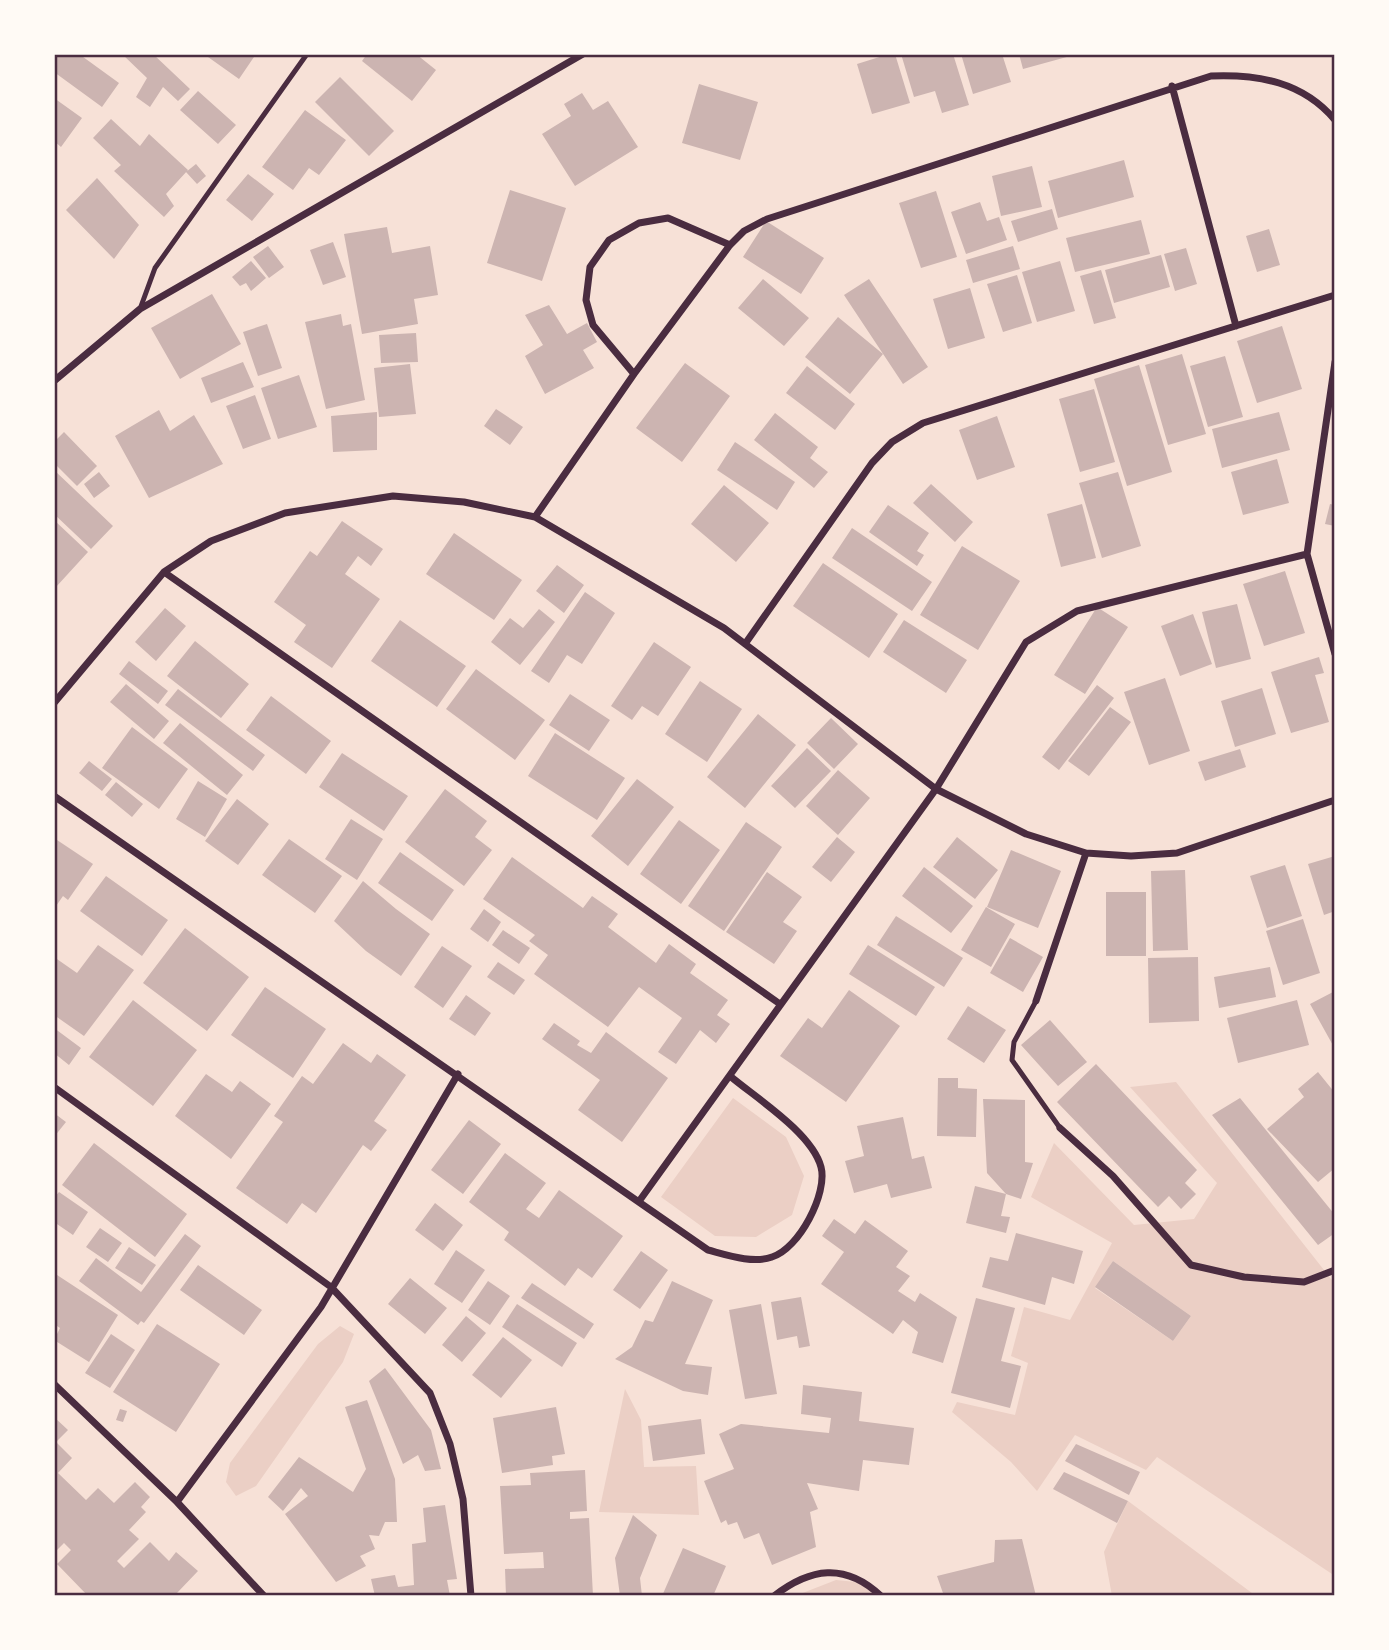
<svg xmlns="http://www.w3.org/2000/svg" width="1389" height="1650" font-family="'Sofia Sans Condensed',sans-serif">
<style>
.green{fill:#ebcfc5;fill-rule:evenodd}
.building{fill:#ccb4b1}
.lines{fill:none;stroke-linecap:round;stroke-linejoin:round}
.service{stroke:#4a2c40;stroke-width:5}
.minor{stroke:#4a2c40;stroke-width:7}
.neatline{fill:none;stroke:#4a2c40;stroke-width:2.5}
</style>
<rect width="100%" height="100%" fill="#f7e1d7"/>
<path class="green" d="M1176 1082 1335 1284V1576L1157 1457 1146 1470 1075 1435 1037 1491 1011 1462 952 1412 957 1402 1015 1415 1028 1363 1011 1356 1024 1307 1070 1320 1112 1243 1031 1197 1054 1143 1134 1225 1194 1219 1217 1183 1130 1087ZM1113 1261 1191 1316 1173 1341 1095 1288Z
M733 1098 786 1137 804 1176 792 1215 756 1237 715 1236 661 1197Z
M340 1326 354 1334 343 1362 256 1486 236 1496 226 1482 230 1463 318 1344Z
M625 1389 641 1420 644 1467 696 1466 699 1515 599 1512Z
M1128 1501 1256 1596H1112L1104 1552Z
M836 1580 856 1582 881 1596H795Z"/>
<path class="building" d="M54 54H79L119 83 102 107 54 72Z
M122 54H153L190 89 178 101 163 87 150 107 136 97 147 78Z
M210 54H256L239 79 208 57Z
M367 54H416L436 70 412 101 362 61Z
M889 54H895L910 103 872 114 857 64Z
M901 54H953L969 105 942 113 935 91 914 97Z
M961 54H1002L1011 82 973 94Z
M1019 54H1074V55L1023 69Z
M340 77 394 131 369 156 315 102Z
M699 84 758 102 740 160 682 143Z
M198 91 236 125 218 144 180 110Z
M582 93 593 110 608 101 638 147 575 186 542 134 571 116 564 104Z
M54 98 82 118 61 147 54 141Z
M305 110 346 140 319 175 309 168 293 190 262 167Z
M111 119 140 146 149 134 188 170 166 194 174 206 164 217 114 171 121 165 93 138Z
M1124 160 1134 197 1058 218 1048 181Z
M196 164 206 176 197 184 186 172Z
M1032 166 1042 207 1001 216 992 176Z
M248 174 274 194 252 221 226 200Z
M97 178 139 225 114 259 66 210Z
M510 190 566 208 542 281 487 263Z
M936 191 957 257 921 268 899 203Z
M980 202 987 221 999 217 1007 240 966 254 951 212Z
M1052 209 1058 229 1018 242 1011 221Z
M1141 220 1150 254 1075 272 1066 238Z
M766 221 824 258 801 294 743 257Z
M387 227 392 253 430 246 438 295 414 299 418 324 362 334 344 234Z
M1269 229 1280 265 1257 272 1246 236Z
M333 242 346 277 323 285 310 250Z
M268 246 284 267 269 278 253 257Z
M1013 246 1020 269 973 283 966 260Z
M1186 248 1197 284 1175 291 1164 254Z
M1161 255 1170 287 1114 303 1105 270Z
M251 261 266 278 251 291 246 283 240 286 232 277Z
M1060 261 1075 311 1037 322 1022 272Z
M1101 270 1116 318 1094 324 1080 276Z
M1017 275 1032 323 1003 332 987 284Z
M763 279 809 318 784 346 738 308Z
M869 279 928 367 903 384 844 295Z
M970 288 985 338 948 349 933 299Z
M212 294 241 344 180 379 151 328Z
M549 305 567 334 587 323 597 342 583 350 594 368 545 394 525 356 543 345 525 315Z
M341 314 343 326 351 324 365 400 326 409 305 322Z
M838 317 883 354 850 394 805 357Z
M267 324 282 368 258 376 243 332Z
M1282 326 1302 389 1257 403 1237 341Z
M416 333 418 362 381 363 379 335Z
M1182 354 1206 434 1168 445 1145 365Z
M1225 356 1243 417 1208 427 1190 366Z
M243 362 254 387 211 403 201 378Z
M685 363 730 396 682 462 636 428Z
M410 364 416 414 379 417 374 368Z
M1139 365 1172 472 1127 486 1094 379Z
M807 366 855 404 835 430 786 393Z
M299 375 317 427 278 439 261 388Z
M1094 389 1115 462 1080 472 1059 399Z
M255 395 271 439 243 449 226 406Z
M496 409 523 427 510 445 484 426Z
M159 410 170 431 194 415 223 464 149 498 115 436Z
M377 412V450L333 452 331 416Z
M1279 412 1290 450 1222 468 1212 429Z
M775 413 818 447 810 458 828 472 814 488 754 440Z
M997 416 1015 467 977 480 959 430Z
M64 432 97 466 77 486 54 463V442Z
M735 442 795 482 777 510 717 470Z
M1277 459 1289 503 1243 515 1231 472Z
M54 470 113 526 91 549 54 514Z
M99 472 110 486 94 498 84 484Z
M1118 472 1141 546 1102 558 1079 483Z
M931 484 973 522 955 542 913 503Z
M724 485 769 523 736 562 691 524Z
M1082 504 1096 558 1061 567 1047 514Z
M1330 504 1335 505V526L1325 524Z
M888 505 929 533 917 551 924 555 917 566 869 532Z
M54 520 88 552 56 587 54 585Z
M342 521 383 549 371 566 358 556 345 574 380 599 332 668 294 642 306 625 274 602 310 551 317 556Z
M852 528 932 582 912 611 832 558Z
M454 533 522 580 494 620 426 574Z
M962 546 1020 581 978 650 920 615Z
M823 563 898 614 869 658 793 606Z
M557 565 584 585 564 613 536 591Z
M1285 571 1305 633 1264 646 1243 584Z
M585 592 615 613 582 664 567 655 549 683 531 671Z
M1237 604 1251 659 1216 668 1202 612Z
M1097 607 1128 627 1085 694 1054 675Z
M165 608 186 626 156 661 135 642Z
M539 609 555 622 520 665 491 642 510 618 523 628Z
M1193 614 1212 664 1180 676 1161 626Z
M400 620 466 666 437 707 371 661Z
M904 620 967 660 946 693 883 652Z
M195 641 249 684 221 718 167 676Z
M654 642 691 667 658 716 642 706 632 720 611 706Z
M1319 657 1324 673 1315 675 1329 722 1291 733 1271 672Z
M129 661 168 691 158 704 119 674Z
M476 669 545 720 515 760 446 709Z
M1165 678 1190 751 1149 765 1124 692Z
M700 681 742 709 707 762 665 734Z
M126 684 169 721 154 739 110 702Z
M1097 685 1114 698 1059 770 1042 757Z
M1262 688 1276 734 1235 747 1221 701Z
M178 689 265 755 253 771 165 705Z
M570 694 610 720 589 751 549 725Z
M271 696 331 741 306 774 246 730Z
M1110 707 1131 722 1089 776 1068 761Z
M758 714 796 745 745 808 707 777Z
M831 718 858 744 834 769 807 743Z
M180 723 243 775 227 795 163 743Z
M132 727 188 769 159 809 102 768Z
M555 733 625 778 597 820 528 776Z
M807 748 831 771 795 808 771 786Z
M1240 749 1246 767 1205 781 1198 762Z
M342 753 408 796 384 831 319 787Z
M89 761 112 779 102 791 79 773Z
M838 770 870 798 838 835 806 806Z
M637 779 674 807 628 866 591 836Z
M198 781 227 799 205 837 176 819Z
M116 782 143 804 132 817 105 795Z
M445 789 487 821 475 837 492 850 464 886 405 842Z
M237 799 269 824 238 865 205 841Z
M351 819 383 839 357 880 325 859Z
M679 820 720 850 681 904 640 874Z
M746 822 782 847 724 931 688 906Z
M837 837 855 852 831 882 812 867Z
M957 837 998 870 975 899 933 867Z
M54 838 93 864 68 900 63 896 54 909Z
M289 839 342 876 315 913 262 875Z
M1011 850 1061 871 1038 928 987 907Z
M400 852 454 890 432 921 378 883Z
M1335 856V911L1324 915 1308 864Z
M512 857 583 908 592 896 618 914 608 927 656 963 669 944 696 964 690 973 728 1000 717 1015 730 1024 716 1043 700 1030 676 1064 658 1052 682 1018 639 987 608 1027 534 974 548 955 529 941 535 935 483 899Z
M1285 865 1302 916 1267 928 1250 876Z
M924 867 973 906 951 933 902 896Z
M1185 870 1188 950 1153 951 1151 871Z
M767 872 802 897 783 922 797 931 774 964 726 932Z
M106 876 168 920 142 956 80 911Z
M363 881 396 909 430 934 401 976 366 951 334 921Z
M1106 892H1146V956H1106Z
M986 907 1015 924 991 967 961 950Z
M484 909 501 922 488 942 470 929Z
M896 916 963 958 944 987 877 945Z
M1303 919 1320 973 1283 985 1266 931Z
M185 928 249 977 207 1031 143 983Z
M503 930 530 948 519 964 492 945Z
M1010 938 1043 957 1023 992 990 973Z
M98 945 134 970 84 1036 54 1015V957L77 973Z
M868 945 935 987 916 1016 849 974Z
M442 946 472 966 443 1008 414 987Z
M1198 957 1199 1021 1149 1023 1148 958Z
M498 962 525 980 514 995 487 977Z
M1270 967 1276 997 1219 1008 1214 977Z
M265 987 326 1029 293 1078 231 1035Z
M849 990 900 1026 846 1102 780 1056 808 1018 822 1028Z
M1333 992 1335 996V1049L1310 1004Z
M466 995 491 1013 475 1036 449 1019Z
M133 1000 197 1050 153 1106 89 1057Z
M1297 1000 1309 1045 1238 1063 1227 1018Z
M968 1006 1006 1030 984 1063 947 1039Z
M1050 1020 1087 1062 1058 1086 1021 1045Z
M554 1023 580 1041 577 1045 591 1053 606 1032 668 1078 622 1142 578 1110 600 1080 542 1039Z
M54 1028 81 1048 69 1065 54 1053Z
M343 1043 371 1063 377 1054 406 1075 374 1121 387 1130 371 1151 363 1145 316 1213 302 1203 287 1224 236 1188 283 1122 274 1116 302 1076 313 1084Z
M1096 1064 1197 1170 1185 1183 1196 1194 1181 1209 1169 1196 1158 1207 1057 1102Z
M1318 1072 1335 1093V1168L1318 1182 1267 1129 1304 1097 1298 1089Z
M206 1074 232 1092 240 1081 271 1104 231 1159 175 1116Z
M938 1078H958V1088L977 1089 976 1137 937 1136Z
M1240 1098 1335 1215V1233L1318 1245 1212 1115Z
M983 1099 1025 1100V1162L1033 1163 1021 1199 1006 1194 987 1173Z
M54 1113 66 1122 54 1137Z
M903 1117 912 1159 924 1156 932 1188 891 1198 887 1184 854 1193 845 1161 864 1156 857 1126Z
M469 1120 501 1144 463 1194 431 1170Z
M94 1143 187 1214 155 1257 62 1185Z
M505 1153 546 1183 526 1209 539 1218 559 1190 623 1236 592 1278 578 1268 565 1286 504 1240 509 1232 469 1202Z
M975 1186 1006 1194 1001 1216 1010 1217 1006 1233 966 1223Z
M59 1192 88 1212 73 1235 54 1222V1198Z
M435 1203 463 1225 443 1251 415 1230Z
M834 1219 855 1234 865 1220 908 1251 896 1267 910 1276 898 1291 915 1302 920 1293 957 1317 943 1363 912 1353 918 1332 903 1320 893 1334 821 1284 844 1252 822 1236Z
M100 1228 122 1243 108 1262 86 1247Z
M1016 1233 1083 1251 1074 1284 1052 1277 1045 1305 982 1287 990 1257 1008 1261Z
M185 1234 201 1246 144 1323 141 1321 138 1325 79 1281 96 1258 141 1292Z
M129 1247 156 1265 142 1285 115 1268Z
M456 1250 485 1270 462 1303 434 1284Z
M641 1251 668 1270 640 1309 613 1290Z
M1113 1261 1191 1316 1173 1341 1095 1287Z
M198 1265 262 1310 244 1335 180 1290Z
M54 1273 118 1315 89 1362 54 1340 60 1328 54 1324Z
M410 1278 447 1308 425 1334 388 1304Z
M488 1281 510 1296 490 1325 468 1310Z
M672 1281 713 1300 685 1364 712 1367 708 1395 683 1391 615 1359 632 1347 645 1320 653 1322Z
M532 1283 594 1324 584 1339 521 1298Z
M801 1297 810 1346 799 1348 797 1336 777 1340 771 1302Z
M976 1298 1015 1308 1001 1361 1021 1366 1010 1408 951 1393Z
M517 1304 577 1343 562 1367 502 1327Z
M761 1304 777 1394 745 1399 729 1310Z
M466 1316 486 1333 462 1362 442 1345Z
M157 1324 220 1364 176 1432 113 1392Z
M111 1334 135 1350 110 1388 85 1373Z
M503 1337 532 1360 501 1398 472 1375Z
M385 1368 431 1430 441 1469 425 1471 418 1455 403 1464 369 1381Z
M803 1385 862 1392 859 1421 914 1428 909 1465 863 1460 859 1491 807 1483 818 1509 810 1512 816 1547 772 1565 759 1533 744 1539 737 1522 728 1525 726 1520 721 1523 704 1481 734 1469 719 1434 741 1424 829 1433 831 1418 801 1414Z
M367 1400 395 1479 397 1522H385L379 1536 369 1535 375 1549 360 1556 366 1566 336 1582 285 1514 308 1496 301 1488 283 1511 268 1497 299 1457 353 1492 366 1469 345 1407Z
M556 1407 565 1454 552 1456 553 1465 502 1473 493 1418Z
M120 1409 127 1411 123 1422 116 1420Z
M54 1417 68 1430 56 1442 72 1458 58 1473 86 1500 98 1488 114 1503 135 1482 150 1497 141 1507 146 1512 129 1530 139 1539 117 1561 124 1568 150 1542 169 1561 176 1552 198 1571 177 1593 180 1596H106L103 1593 88 1596 57 1564 71 1550 64 1543 54 1553Z
M701 1419 705 1454 653 1461 648 1426Z
M1076 1444 1140 1472 1129 1495 1065 1461Z
M585 1470 587 1511 570 1512V1519L589 1518 593 1596H506L505 1569 544 1568 543 1552 504 1554 500 1486 531 1485 530 1473Z
M1064 1472 1128 1501 1117 1523 1053 1489Z
M445 1505 457 1579 447 1580 450 1596H375L371 1579 395 1575 398 1587 414 1585 412 1544 426 1542 423 1508Z
M633 1515 657 1535 640 1578 642 1596H620L615 1558Z
M1022 1539 1036 1596H944L937 1576 994 1562 995 1540Z
M683 1548 726 1566 713 1596H662Z"/>
<g class="lines">
<path class="service" d="M140 309 155 268 307 54
M1036 1001 1014 1042 1012 1060 1060 1128"/>
<path class="minor" d="M1172 86 1236 326
M1335 362 1307 554 1335 654
M634 374 593 325 586 300 590 267 609 240 639 223 668 218 730 245
M54 381 140 309 583 54
M535 517 634 374 730 245 744 231 767 219 1211 76C1259 74 1303 82 1335 120
M164 572 780 1004
M745 644 872 463 892 442 923 423 1335 295
M54 703 164 572 211 541 285 513 393 496 464 502 535 517 724 628 936 789 1026 834 1086 853 1131 856 1177 853 1335 800
M54 796 708 1250C727 1255 753 1264 772 1257 799 1249 828 1193 821 1167 812 1133 756 1098 730 1076
M1036 1001 1086 853
M54 1087 331 1287 430 1393 450 1444 463 1499 471 1596
M1060 1128 1113 1176 1191 1265 1244 1277 1304 1282 1335 1270
M640 1200 936 789 1026 642 1077 611 1307 554
M54 1384 177 1502 264 1596
M177 1502 321 1307 458 1074
M774 1596C810 1568 845 1562 881 1596"/>
</g>
<rect width="1389" height="1650" fill="none" stroke="#fffaf5" stroke-width="112"/>
<rect x="56" y="56" width="1277" height="1538" class="neatline"/>
</svg>
